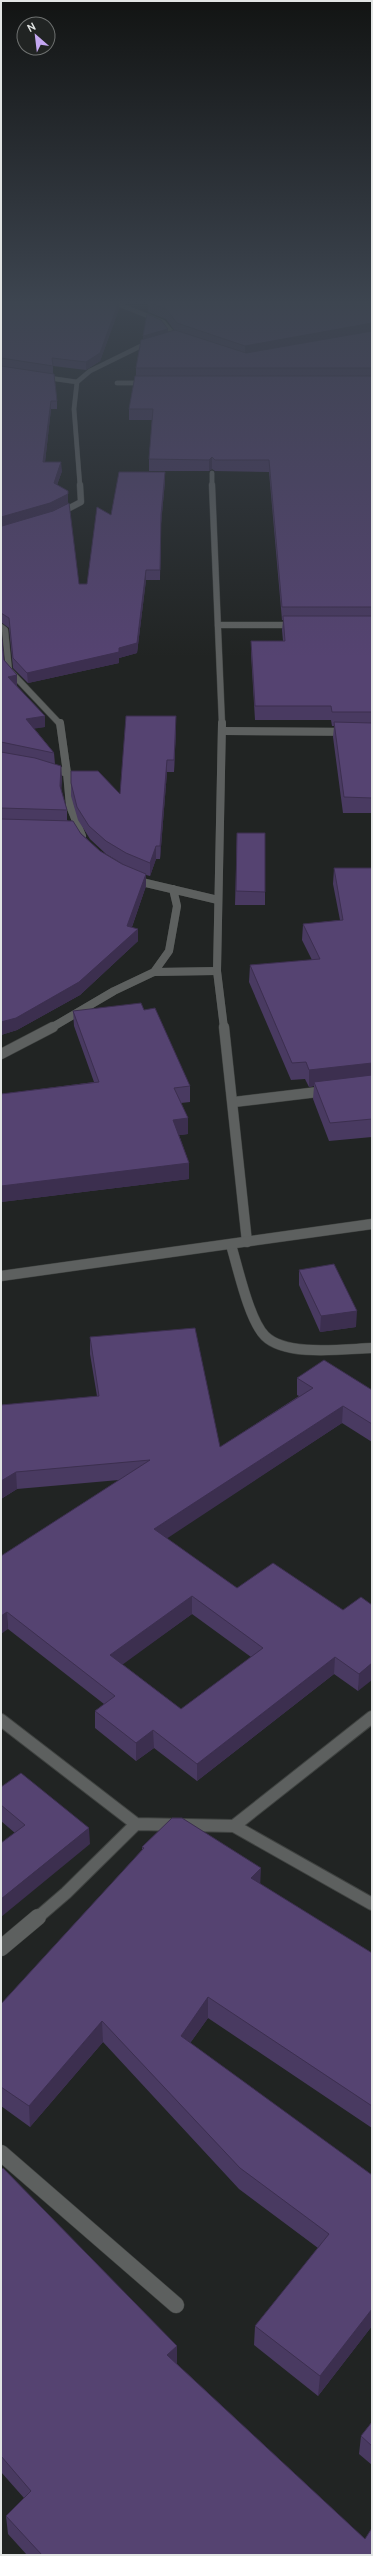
<svg xmlns="http://www.w3.org/2000/svg" width="373" height="2556" font-family="Cabin,sans-serif">
<style>
.lines{fill:none;stroke-linecap:round;stroke-linejoin:round}
.service-casing{stroke:#3f4240;stroke-width:11}
.minor-far5-casing{stroke:#3f4240;stroke-width:5}
.minor-far4-casing{stroke:#3f4240;stroke-width:7}
.minor-far3-casing{stroke:#3f4240;stroke-width:8}
.minor-far2-casing{stroke:#3f4240;stroke-width:11}
.minor-far1-casing{stroke:#3f4240;stroke-width:14}
.minor-casing{stroke:#3f4240;stroke-width:17}
.tertiary-far3-casing{stroke:#3f4240;stroke-width:5}
.tertiary-far2-casing{stroke:#3f4240;stroke-width:7}
.tertiary-far1-casing{stroke:#3f4240;stroke-width:8}
.tertiary-casing{stroke:#3f4240;stroke-width:11}
.secondary-casing{stroke:#3f4240;stroke-width:11}
.service{stroke:#5d605f;stroke-width:10}
.minor-far5{stroke:#5d605f;stroke-width:4.5}
.minor-far4{stroke:#5d605f;stroke-width:6}
.minor-far3{stroke:#5d605f;stroke-width:8}
.minor-far2{stroke:#5d605f;stroke-width:10}
.minor-far1{stroke:#5d605f;stroke-width:12}
.minor{stroke:#5d605f;stroke-width:16}
.tertiary-far3{stroke:#5d605f;stroke-width:4.5}
.tertiary-far2{stroke:#5d605f;stroke-width:6}
.tertiary-far1{stroke:#5d605f;stroke-width:8}
.tertiary{stroke:#5d605f;stroke-width:10}
.secondary{stroke:#5d605f;stroke-width:10}
.wall{fill:#493a61;fill-rule:evenodd}
.shaded-wall{fill:#3c2f4f}
.building{fill:#554371;stroke:#3c2f4f;fill-rule:evenodd}
</style>
<rect width="100%" height="100%" fill="#212423"/>
<g class="lines">
<defs>
<path id="service" d="M234 1102 326 1091
M231 1245C238 1268 249 1320 265 1336 286 1357 344 1349 372 1348"/>
<path id="minor-far5" d="M105 299 163 322 175 336 182 338
M42 377 77 382
M117 383H146"/>
<path id="minor-far4" d="M218 625H296
M1 627 5 630 9 670 60 724"/>
<path id="minor-far3" d="M222 731 372 732
M48 767 67 773 60 723
M67 773 70 806 82 836
M134 877 146 883 218 900
M154 972 169 951 177 906 173 889
M51 1028 114 991 154 972 217 971"/>
<path id="minor-far2" d="M1 1054 53 1027"/>
<path id="minor-far1" d="M1 1720 136 1824 66 1893 37 1918
M136 1824 234 1826 372 1904
M234 1826 372 1717"/>
<path id="minor" d="M1 1948 38 1917
M1 2153 176 2305"/>
<path id="tertiary-far3" d="M212 473V486
M80 486 74 409 77 382 90 371 151 341"/>
<path id="tertiary-far2" d="M212 485 222 724
M58 514 81 502 80 485"/>
<path id="tertiary-far1" d="M222 723 217 971 224 1028"/>
<path id="tertiary" d="M224 1027 247 1242"/>
<path id="secondary" d="M1 1276 372 1224"/>
</defs>
<use href="#service" class="service-casing"/>
<use href="#minor-far5" class="minor-far5-casing"/>
<use href="#minor-far4" class="minor-far4-casing"/>
<use href="#minor-far3" class="minor-far3-casing"/>
<use href="#minor-far2" class="minor-far2-casing"/>
<use href="#minor-far1" class="minor-far1-casing"/>
<use href="#minor" class="minor-casing"/>
<use href="#tertiary-far3" class="tertiary-far3-casing"/>
<use href="#tertiary-far2" class="tertiary-far2-casing"/>
<use href="#tertiary-far1" class="tertiary-far1-casing"/>
<use href="#tertiary" class="tertiary-casing"/>
<use href="#secondary" class="secondary-casing"/>
<use href="#service" class="service"/>
<use href="#minor-far5" class="minor-far5"/>
<use href="#minor-far4" class="minor-far4"/>
<use href="#minor-far3" class="minor-far3"/>
<use href="#minor-far2" class="minor-far2"/>
<use href="#minor-far1" class="minor-far1"/>
<use href="#minor" class="minor"/>
<use href="#tertiary-far3" class="tertiary-far3"/>
<use href="#tertiary-far2" class="tertiary-far2"/>
<use href="#tertiary-far1" class="tertiary-far1"/>
<use href="#tertiary" class="tertiary"/>
<use href="#secondary" class="secondary"/>
</g>
<path class="wall" d="M1 299 119 301V309L100 361 86 370 53 366V374L57 401V409H51L45 462 62 471 57 485 68 503 51 512 79 584H87L111 515 165 481 161 524 160 580H146L137 653 119 658V663L28 683 13 668 9 628 2 623H1Z
M115 299H122L121 301Z
M372 299V813H343L333 737 334 726H332L331 720H255L251 654V641H283L282 630 283 620H282L269 472 215 471 212 469 209 471H149V459L152 420H129V409L136 376V368L143 339V336L168 332 174 330 166 319 148 312V302Z
M1 630 4 660 17 675V686L45 716V727L34 728 54 753 55 764 62 777 61 789 67 810V820L100 851 125 865 106 854 90 839 78 820 71 796V783L120 794 176 729 174 772H167L160 859H156L150 876 146 875V886L132 927 138 941 80 995 17 1030 1 1035Z
M237 833 265 892V905H235Z
M334 868H372V1137L329 1141 313 1099 314 1086 309 1087 305 1079 291 1080 249 982 250 965 312 960 302 940 303 924 340 920 333 884Z
M144 1010 190 1086V1102L181 1103 188 1118V1134L179 1135 189 1163V1179L1 1202V1094L94 1082 74 1026 73 1011Z
M299 1270 356 1327 320 1332 299 1285Z
M90 1337 220 1447 299 1396 297 1395V1378L372 1390V1442L342 1423 166 1538 237 1588 343 1610 372 1605 358 1691 334 1674 197 1781 154 1748 136 1761 95 1728V1711L104 1704 8 1629 1 1556 119 1480 17 1489 1 1499V1405L97 1396 90 1354ZM192 1614 251 1657 181 1709 122 1664Z
M1 1787 90 1844 15 1833 1 1821Z
M142 1847 260 1884 372 1953V2128L208 2018 190 2043 372 2175V2326L318 2396 254 2345 255 2326 318 2248 239 2189 103 2042 30 2127 1 2106V2004L142 1850Z
M1 2170 177 2346V2364L365 2539 372 2555H27L8 2534 6 2516 24 2498 1 2472Z
M372 2422V2465L359 2454 361 2436Z"/>
<path class="shaded-wall" d="M119 301V309L100 361 86 370V362Z
M372 323 371 333 245 356V346Z
M168 329V334L143 342V336Z
M51 401V409L44 471 43 462Z
M212 457V469L209 471V460Z
M61 462 62 471 54 493V483Z
M165 472V481L161 524 160 580 161 515Z
M68 494V503L50 512 1 526V517Z
M146 570V580L137 653 119 658V663L28 683 27 673 119 648Z
M1 612 2 623H1Z
M17 675V685L9 687 8 677Z
M45 716V727L26 730V719Z
M176 716V729L174 772V760Z
M1 742 2 753H1Z
M167 760V772L160 859V846Z
M61 766 62 777 61 798 60 786Z
M156 846V859L150 876V863Z
M146 874V886L128 938 138 929V941L80 995 17 1030 1 1035V1022L127 926Z
M372 1063 371 1080 314 1082V1086L309 1087V1070Z
M188 1118V1134L173 1136V1120Z
M189 1163V1179L1 1202V1186Z
M357 1311 356 1327 320 1332 321 1316Z
M343 1406 342 1423 154 1547V1529Z
M16 1472 17 1489 1 1499V1481Z
M192 1596V1614L111 1673 110 1655Z
M7 1612 8 1629 1 1634V1616Z
M335 1657 334 1674 197 1781V1764Z
M372 1663V1680L358 1691 359 1674Z
M153 1730 154 1748 136 1761V1743Z
M89 1828 90 1844 1 1917V1899Z
M261 1868 260 1889 251 1878Z
M208 1997V2018L181 2056V2036Z
M102 2021 103 2042 30 2127 29 2106Z
M372 2309V2326L318 2396 320 2376Z
M177 2346V2364L167 2355Z"/>
<path class="building" d="M1 299H114L119 301 100 353 86 362 52 358 53 366 1 358Z
M148 299H372V323L245 346 177 323 166 309 148 302Z
M147 314 161 320 168 329 143 336Z
M175 330 246 353 372 331V368H136L141 340Z
M1 366 54 374 57 401H51L43 462H61L54 483 68 491V494L50 503 1 517Z
M135 376H372V607H282L269 460H215L212 457 209 460 149 459 153 409H129Z
M119 472H165L161 515 160 570H146L137 643 119 648V652L27 673 13 658 9 618 1 613V525L2 526 53 511 69 503 79 584H87L97 507 111 515Z
M283 616H372V712H332L331 706H255L251 641H285Z
M1 630 4 660 17 675 8 677 45 716 26 719 54 753 1 742Z
M126 716H176L174 760H167L160 846H156L150 863 126 853 106 841 89 826 77 807 71 783V771H98L120 794Z
M334 722 372 723V798L344 797Z
M1 752 35 758 61 766 60 786 67 810 1 808Z
M1 819 73 821 81 834 100 851 122 864 146 874 127 926 138 929 79 982 16 1018 1 1022Z
M237 833H265V892L236 891Z
M334 868H372V1063L309 1070 306 1062 292 1063 250 965 320 959 303 924 343 920Z
M141 1003 144 1010 155 1008 190 1086 174 1088 188 1118 173 1120 189 1163 1 1186V1094L99 1082 73 1011Z
M372 1075V1119L330 1123 314 1082Z
M334 1264 357 1311 321 1316 299 1270Z
M195 1328 220 1447 313 1388 297 1378 324 1360 372 1390V1424L343 1406 154 1529 237 1588 273 1563 343 1610 361 1597 372 1605V1663L359 1674 335 1657 197 1764 153 1730 136 1743 95 1711 115 1696 7 1612 1 1616V1556L150 1460 16 1472 1 1481V1405L99 1396 90 1337ZM192 1596 263 1648 181 1709 110 1655Z
M21 1773 89 1828 1 1899V1843L25 1825 1 1805V1787Z
M172 1818H182L261 1868 251 1878 372 1953V2106L208 1997 181 2036 372 2175V2309L320 2376 255 2326 329 2234 240 2168 102 2021 29 2106 1 2087V2004L144 1848 142 1847Z
M3 2168 177 2346 167 2355 365 2539 372 2528V2555H42L6 2516 31 2491 1 2456V2170Z
M372 2422V2446L361 2436Z"/>
<linearGradient id="sky" x2="0" y2="1"><stop stop-color="#121413"/><stop offset="0.46" stop-color="#3d4550"/><stop offset="1" stop-color="#3d4550" stop-opacity="0"/></linearGradient>
<rect width="373" height="657" fill="url(#sky)"/>
<rect width="373" height="2556" fill="none" stroke="#e2e5e4" stroke-width="4"/>
<g transform="translate(36 36) rotate(332)"><circle r="19" fill="#212423" stroke="#6e7170"/>
<path d="M0-3L7 15L0 10L-7 15Z" fill="#c4a7f1"/>
<text y="-6" font-size="11" font-weight="bold" text-anchor="middle" fill="#e2e5e4">N</text>
</g>
</svg>
